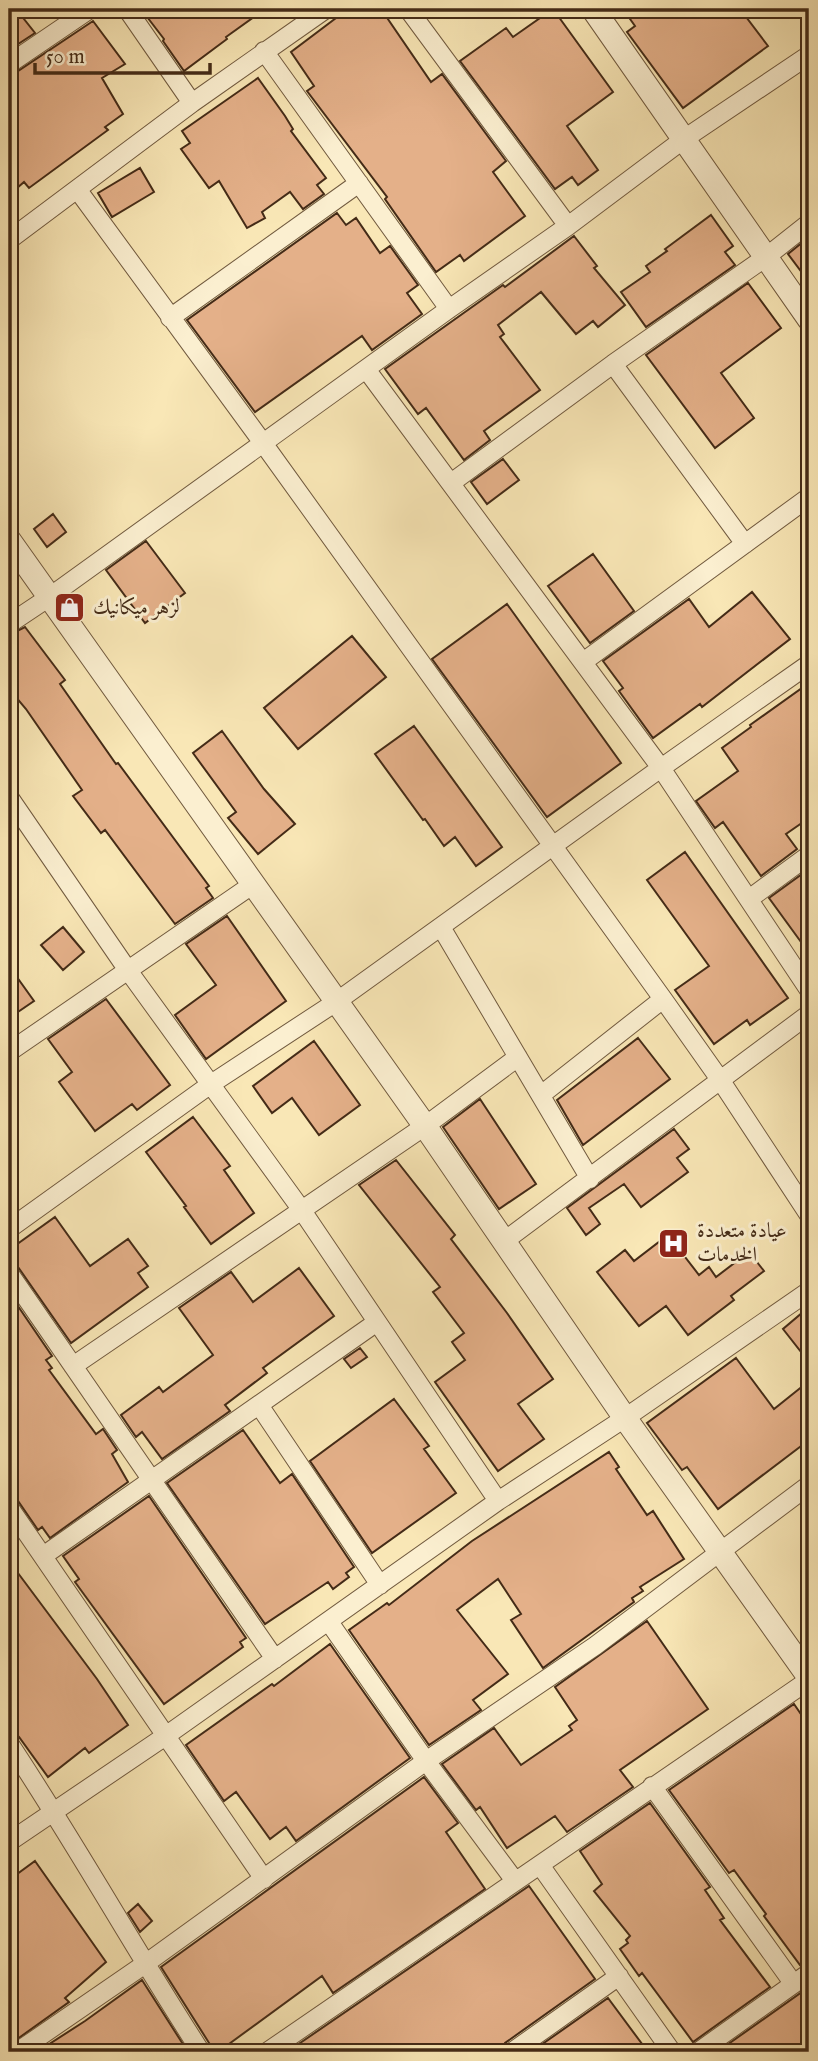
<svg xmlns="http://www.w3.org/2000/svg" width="818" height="2061" font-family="'IM FELL English',Amiri,serif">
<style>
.building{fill:#e4b089;stroke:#442b17;stroke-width:2}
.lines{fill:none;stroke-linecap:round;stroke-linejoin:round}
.minor-casing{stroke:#715a3f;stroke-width:20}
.tertiary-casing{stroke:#715a3f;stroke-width:25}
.minor{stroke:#fbefd0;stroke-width:18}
.tertiary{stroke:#fbefd0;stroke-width:23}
.labels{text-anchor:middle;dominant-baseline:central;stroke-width:6;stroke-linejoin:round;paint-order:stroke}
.poi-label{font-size:21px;fill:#442b17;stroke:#fbefd0;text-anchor:start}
</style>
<rect width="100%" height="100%" fill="#f9e7b6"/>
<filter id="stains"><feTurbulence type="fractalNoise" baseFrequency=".00286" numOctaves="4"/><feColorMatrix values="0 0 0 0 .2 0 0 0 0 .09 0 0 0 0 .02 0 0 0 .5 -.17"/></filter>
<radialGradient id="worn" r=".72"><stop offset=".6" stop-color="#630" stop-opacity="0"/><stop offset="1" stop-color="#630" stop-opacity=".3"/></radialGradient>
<path class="building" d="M9 9H16L35 33 9 50Z
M141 9H265L226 37 227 39 184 71 163 41 164 39Z
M348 9H381L431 82 442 74 506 161 493 172 525 216 464 261 460 255 436 272 385 199 387 197 307 91 314 86 291 52Z
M553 9 613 92 567 126 598 170 578 185 572 177 555 189 460 61 506 28 513 37Z
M623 9H740L768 46 683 108 627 32 635 26Z
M93 21 125 64 102 78 123 114 105 127 108 130 29 188 24 182 9 195V75L15 73Z
M258 78 285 116 293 129 291 131 326 178 317 185 324 194 303 209 290 192 262 212 265 218 247 228 219 181 209 188 181 149 190 143 182 131Z
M140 168 154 192 112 217 98 193Z
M337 213 346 225 356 218 380 253 390 246 418 285 407 293 422 314 372 350 362 336 255 412 187 320Z
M711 215 733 246 725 252 735 265 646 327 621 292 650 272 646 266 667 251 665 249Z
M574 236 597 266 594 268 625 305 598 327 593 321 576 334 541 292 498 325 504 334 500 337 540 390 484 431 490 440 464 460 426 408 418 414 385 369 503 285 505 287Z
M809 237V282L788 254Z
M748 283 781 328 721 373 754 418 715 448 646 355Z
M503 459 519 480 487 504 471 482Z
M53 514 66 532 47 547 34 529Z
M146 541 185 593 145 623 106 570Z
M593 554 634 611 590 643 548 586Z
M752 592 790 639 702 707 700 704 653 738 619 691 623 688 603 661 689 599 709 627Z
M507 604 621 763 547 817 432 659Z
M25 627 65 680 60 684 116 764 118 763 209 886 206 888 213 898 175 924 105 830 101 833 73 796 82 790 26 709 9 689V635Z
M352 636 386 677 298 749 264 708Z
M809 683V818L786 834 797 849 761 876 723 822 715 828 696 801 738 771 722 748 751 727 750 725Z
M414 726 502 847 476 866 455 837 444 846 425 819 423 820 375 754Z
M222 731 264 789 295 824 258 854 228 818 236 812 193 753Z
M685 852 788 998 750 1025 747 1020 714 1044 675 990 709 966 647 880Z
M809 869V953L769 898Z
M227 916 286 1001 206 1059 175 1015 216 985 186 944Z
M63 927 84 952 63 970 41 945Z
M9 966 34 1001 9 1018Z
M106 999 170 1085 137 1110 132 1104 95 1131 59 1082 72 1072 48 1039Z
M638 1038 670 1079 583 1145 557 1100Z
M314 1041 360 1105 319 1135 292 1098 272 1113 253 1086Z
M480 1099 536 1184 499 1209 443 1127Z
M193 1117 230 1166 224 1170 254 1213 211 1244 184 1207 186 1206 146 1152Z
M674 1129 689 1149 677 1158 688 1172 641 1207 624 1184 589 1208 600 1224 586 1235 567 1208Z
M396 1160 455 1235 451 1239 507 1313 553 1379 518 1404 544 1439 498 1471 435 1382 465 1360 452 1342 464 1333 433 1292 440 1287 359 1185Z
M55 1217 90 1266 128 1239 148 1266 138 1273 148 1287 71 1343 18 1267 9 1262V1250Z
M668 1235 699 1275 709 1267 716 1277 749 1252 764 1271 731 1296 734 1300 688 1335 666 1306 639 1326 597 1272 625 1250 634 1261Z
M299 1268 334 1316 263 1368 267 1373 225 1405 230 1411 162 1459 142 1432 136 1437 121 1415 159 1387 163 1392 213 1355 179 1308 231 1272 253 1302Z
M9 1293 52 1356 46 1360 52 1368 49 1370 96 1434 103 1429 117 1450 112 1454 128 1482 50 1538 42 1527 38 1530 18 1501 9 1492Z
M809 1307V1362L783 1329Z
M360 1348 367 1357 351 1368 344 1359Z
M736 1358 774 1409 809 1381V1440L718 1509 687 1467 682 1470 647 1423Z
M394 1399 429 1446 424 1449 456 1493 372 1553 310 1461Z
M243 1430 280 1483 292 1474 354 1567 346 1573 349 1577 333 1589 328 1582 265 1624 167 1483Z
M609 1452 619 1467 616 1469 647 1515 653 1511 684 1559 640 1587 643 1591 632 1598 634 1602 543 1668 511 1620 521 1614 498 1579 457 1610 508 1674 473 1700 481 1710 429 1745 349 1630 387 1603 389 1605 472 1541Z
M149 1496 246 1638 240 1642 243 1647 164 1704 75 1582 79 1579 63 1556Z
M9 1561 97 1679 128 1725 89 1753 85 1748 48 1777 19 1737 9 1728V1656L17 1650 9 1638Z
M647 1621 708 1709 620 1770 633 1787 567 1832 555 1816 507 1848 480 1807 476 1810 442 1764 494 1728 521 1765 572 1730 569 1726 577 1720 555 1687Z
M330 1644 410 1758 296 1841 286 1827 270 1839 236 1792 224 1801 186 1745 272 1684 274 1686Z
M794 1704 809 1726V1962L800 1965 764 1916 766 1914 734 1870 729 1873 669 1790Z
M424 1777 458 1823 446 1832 485 1889 333 1993 322 1976 218 2052H212L211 2046 161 1967Z
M650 1803 710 1887 705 1890 724 1918 720 1920 770 1987 693 2042 642 1973 639 1976 620 1949 628 1943 626 1940 630 1936 594 1891 602 1884 580 1851Z
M35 1861 106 1962 65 1998 69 2002 9 2045V1921L17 1915 9 1903V1880Z
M529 1886 595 1979 505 2043 501 2052H287Z
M138 1904 152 1921 140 1932 128 1913Z
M142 1980 188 2052H37L85 2021Z
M809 1987V2052H717Z
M608 1998 648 2052H531Z"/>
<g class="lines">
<defs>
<path id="minor" d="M127 9 192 103
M408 9 568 226
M264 51 449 309
M9 64 90 9
M77 189 263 443 663 999 721 1081 809 1215
M9 240 192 103 326 9
M170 318 359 183
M613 364 745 544
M366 369 661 768 809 990
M451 483 613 364 766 257 809 223
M9 624 48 598 449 309 568 226 684 139 809 55
M583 662 809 497
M9 797 127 969 301 1209 498 1501
M749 899 809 855
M441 927 590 1179
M9 1052 252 885
M541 1095 663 999
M9 1229 211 1084 336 1002 661 768 809 664
M503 1242 809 1014
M9 1273 275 1659
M73 1366 425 1126 518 1057
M259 1405 380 1585
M9 1507 264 1879
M43 1556 377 1322
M329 1622 426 1761 515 1881
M9 1743C76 1844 135 1950 201 2052
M652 1786 793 1983
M9 1842 167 1735 498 1501 625 1418 809 1291
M540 1865 672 2052
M17 2052 145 1964 426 1761 595 1646 809 1485
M267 2052 809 1680
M512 2052 619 1976
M698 2052 809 1973"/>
<path id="tertiary" d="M593 9 809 319
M9 540 425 1126 625 1418 809 1677"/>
</defs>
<use href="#minor" class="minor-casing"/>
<use href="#tertiary" class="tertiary-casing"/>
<use href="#minor" class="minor"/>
<use href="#tertiary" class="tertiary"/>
</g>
<defs>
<symbol id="shop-square" viewBox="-11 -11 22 22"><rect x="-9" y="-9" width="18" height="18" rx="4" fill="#8f2418" stroke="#fbefd0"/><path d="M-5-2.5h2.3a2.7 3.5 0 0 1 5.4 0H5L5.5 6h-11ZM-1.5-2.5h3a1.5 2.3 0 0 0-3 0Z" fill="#fff"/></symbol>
<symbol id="hospital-square" viewBox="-11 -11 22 22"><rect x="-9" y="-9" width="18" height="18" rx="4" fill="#8f2418" stroke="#fbefd0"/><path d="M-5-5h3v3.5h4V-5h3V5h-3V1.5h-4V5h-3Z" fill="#fff"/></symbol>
</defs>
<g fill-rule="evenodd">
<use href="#shop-square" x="52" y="590" width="35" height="35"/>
<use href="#hospital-square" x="656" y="1226" width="35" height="35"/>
</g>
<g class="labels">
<g class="poi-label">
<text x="93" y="608">لزهر ميكانيك</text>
<text x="697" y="1231">عيادة متعددة<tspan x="697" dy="24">الخدمات</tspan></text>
</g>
</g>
<rect width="818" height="2061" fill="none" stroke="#f9e7b6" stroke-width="35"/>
<rect x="10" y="10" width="797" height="2040" fill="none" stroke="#442b17" stroke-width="3.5"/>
<rect x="18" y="18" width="783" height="2026" fill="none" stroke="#442b17" stroke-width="2"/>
<path d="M35 63v10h175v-10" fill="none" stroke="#442b17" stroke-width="3.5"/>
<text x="46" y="63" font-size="21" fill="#442b17" stroke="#fbefd0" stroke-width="5" paint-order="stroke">50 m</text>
<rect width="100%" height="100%" filter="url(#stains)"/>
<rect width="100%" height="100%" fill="url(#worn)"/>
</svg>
